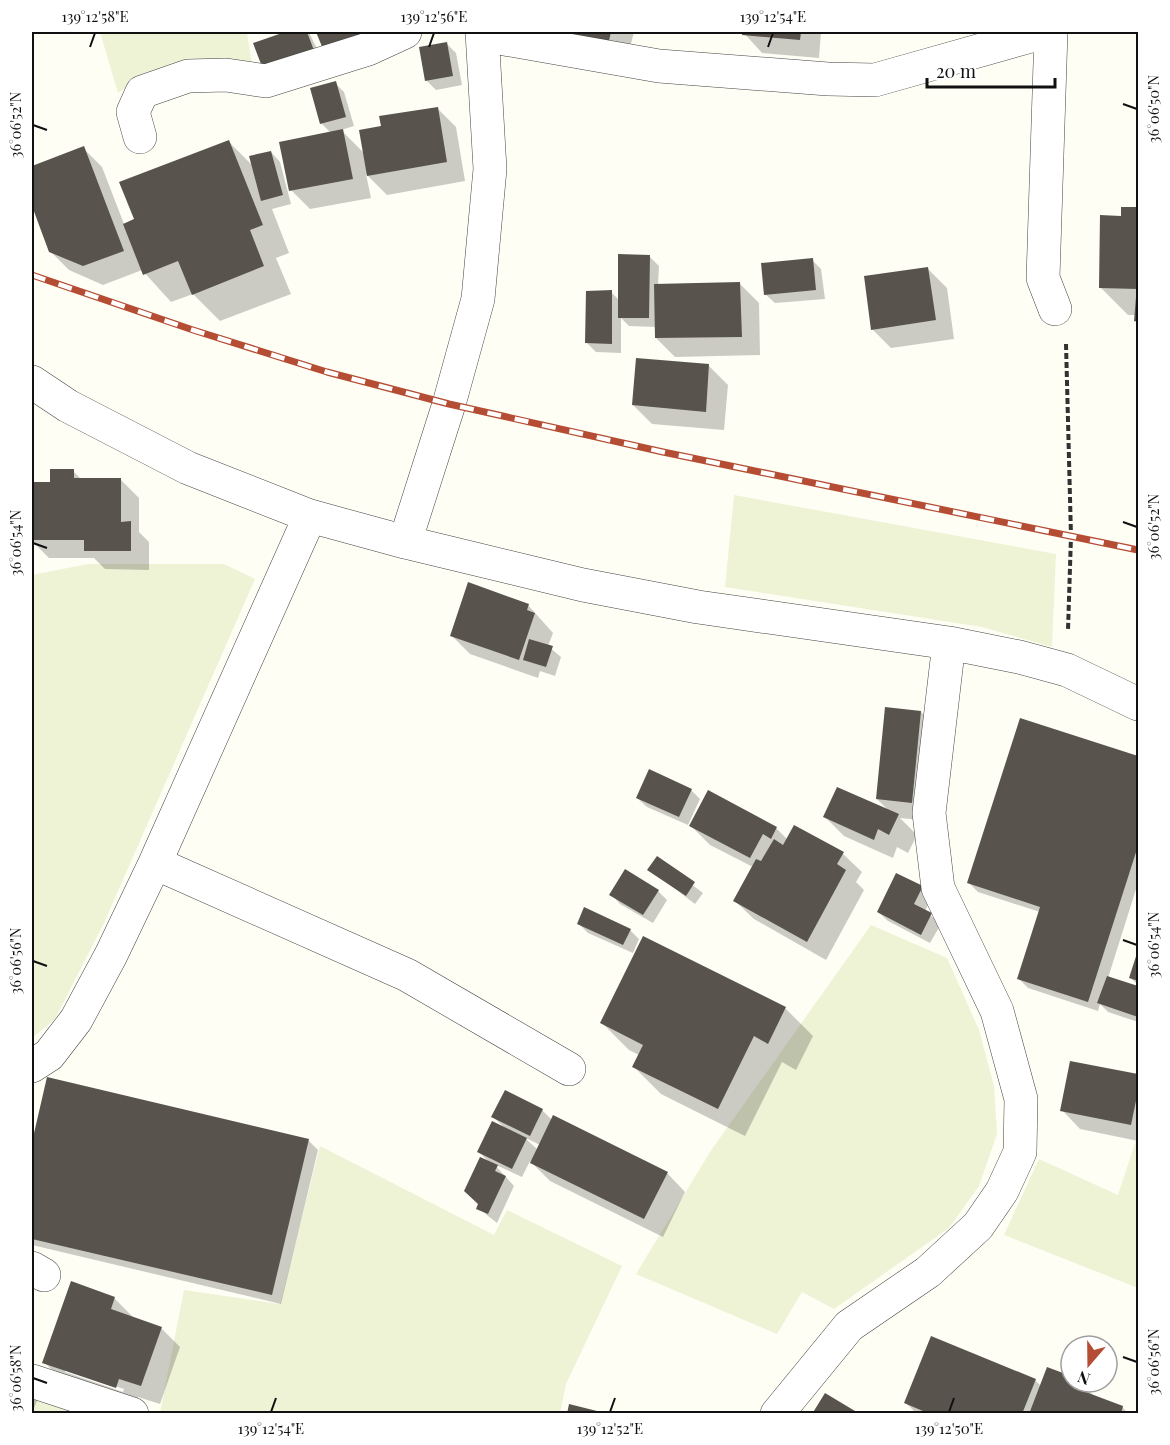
<svg xmlns="http://www.w3.org/2000/svg" width="1170" height="1445" font-family="'Playfair Display',serif">
<style>
.farmland{fill:#eef3d6}
.shadow{fill:#0003;fill-rule:evenodd}
.building{fill:#58544d}
.lines{fill:none;stroke-linecap:round;stroke-linejoin:round}
.minor-casing{stroke:#434343;stroke-width:34}
.path{stroke:#323232;stroke-width:4;stroke-dasharray:6 3;stroke-linecap:butt}
.minor{stroke:#fff;stroke-width:33}
.rail-casing{stroke:#b54d34;stroke-width:7}
.rail{stroke:#fff;stroke-width:4.5;stroke-dasharray:14;stroke-linecap:butt}
.ticks{fill:none;stroke:#101010;stroke-width:2}
.neatline{fill:none;stroke:#101010;stroke-width:2}
.ticks-label{font-size:15px;text-anchor:middle;fill:#101010}
</style>
<rect width="100%" height="100%" fill="#fefef5"/>
<path class="farmland" d="M100 32H247L252 66 146 75 118 93Z
M734 495 1056 554 1052 647 982 627 725 587Z
M88 564H224L255 579 104 923 55 1019 32 1038V575Z
M871 925 947 958 979 1030 994 1086 997 1134 979 1186 949 1228 834 1309 802 1292 777 1334 636 1274 710 1152Z
M1138 1134V1288L1004 1235 1039 1159 1118 1195Z
M320 1146 494 1235 507 1210 622 1266 566 1384 560 1413H160L184 1290 280 1304Z
M32 1390 100 1413H32Z"/>
<path class="shadow" d="M289 32H309L323 62 255 44Z
M318 32H396L324 49Z
M529 32H634L626 63Z
M743 32H821L819 58 762 53Z
M446 43 456 53 462 85 436 90 426 80Z
M335 83 344 92 354 126 341 130 364 153 382 127 437 108 456 127 465 181 387 195 366 174 371 198 310 209 291 190 331 133 321 123Z
M229 142 254 167 271 152 280 162 291 204 272 209 289 253 276 258 291 294 220 321 193 294 171 302 142 270 103 285 69 270 50 251 32 202V168L83 148 102 167 124 224 136 220Z
M1123 208 1138 209V323L1136 315H1128L1100 287 1122 217Z
M649 256 659 266 658 285 740 284 759 303 760 355 675 357 656 338V327L629 326 621 318V353L596 352 587 343 611 292 620 301Z
M812 260 821 269 825 299 775 303 765 294Z
M928 269 947 288 954 339 891 348 872 329Z
M709 366 728 385 724 430 652 424 633 405Z
M73 471 82 480 120 479 139 498V532L149 542V570L105 569 94 558H49L32 541V483L52 484Z
M528 605 553 633 548 646 561 657 555 676 540 671 538 678 470 654 451 635Z
M921 712 940 731 931 821 900 818 917 835 908 853 897 847 893 858 844 836 825 817 890 812 877 799Z
M1021 720 1138 757V883L1108 978 1138 988V1022L1108 1012 1100 1004 1098 1011 1028 988 1019 979 1040 912 978 892 969 883Z
M691 790 700 799 688 825 647 807 637 798Z
M691 826 776 828 788 840 795 827 843 854 862 872 856 882 864 890 826 960 754 919 735 901 753 867 710 845Z
M657 858 703 893 695 904 649 869Z
M922 888 932 897 925 911 941 924 930 943 888 921 878 912Z
M658 891 667 900 653 923 620 904 611 894Z
M579 924 630 930 639 939 633 953 588 933Z
M644 939 786 1009 813 1036 796 1070 782 1062 745 1136 661 1094 634 1067 639 1055 629 1050 602 1023Z
M1138 954V985L1131 978Z
M1071 1063 1138 1076V1141L1080 1129 1062 1110Z
M48 1079 308 1140 318 1150 281 1304 32 1245V1148Z
M542 1110 552 1120 667 1173 685 1192 663 1237 550 1181 530 1161 522 1177 494 1164 514 1186 497 1223 478 1208 490 1163 479 1152 505 1128 493 1117ZM526 1138 540 1145 538 1150 526 1139Z
M114 1298 133 1317 161 1328 180 1347 160 1404 138 1397 135 1406 63 1381 44 1362ZM65 1369 124 1389 123 1392 65 1372Z
M32 1375 43 1386 32 1413Z
M1071 1377V1382H1080L1095 1397 1122 1407 1129 1414H917L905 1402 1035 1380 1041 1386Z"/>
<path class="building" d="M285 32H307L315 53 264 72 253 43Z
M316 32H369L323 49Z
M550 32H611L608 45Z
M742 32H801L800 40 742 35Z
M447 42 453 76 425 81 419 47Z
M336 81 346 117 320 124 310 88Z
M438 107 447 162 367 176 359 130 381 126 379 116Z
M343 129 353 179 289 191 279 142Z
M229 140 263 225 250 230 264 266 192 295 178 261 143 275 123 224 134 219 119 182Z
M84 146 124 251 83 266 49 252 32 206V166Z
M271 151 283 195 261 201 249 156Z
M1121 207H1138V289L1099 288 1100 215 1121 216Z
M618 254 650 255 649 318H618Z
M813 258 816 290 764 295 761 263Z
M928 267 936 320 871 330 864 276Z
M740 282 742 337 655 338 654 284Z
M612 290V344L585 343 586 291Z
M1136 297H1138V322L1134 321Z
M636 358 709 364 706 412 632 405Z
M50 469H74V478H121V522L131 521V551H84V540H32V482H50Z
M468 582 529 604 527 610 535 613 519 660 450 636Z
M529 639 553 646 546 667 523 660Z
M885 707 921 711 912 803 876 799Z
M1020 718 1138 756V846L1088 1002 1017 979 1040 907 967 883Z
M649 769 692 789 679 817 636 798Z
M837 787 899 814 889 835 878 829 874 840 823 817Z
M708 790 777 827 771 839 763 834 750 858 689 826Z
M794 825 844 852 837 864 846 870 807 942 733 901 756 859 761 861 774 839 783 845Z
M657 856 695 882 686 896 647 870Z
M625 869 659 890 643 915 609 895Z
M896 873 923 886 914 904 932 913 921 935 877 912Z
M584 907 631 929 623 945 577 924Z
M643 936 786 1007 768 1044 754 1036 718 1109 632 1067 643 1045 600 1023Z
M1138 950V981L1129 978Z
M1107 976 1138 986V1017L1097 1003Z
M1070 1061 1138 1074V1091L1131 1125 1060 1111Z
M47 1077 309 1139 272 1295 32 1239V1142Z
M505 1090 543 1109 530 1136 491 1117Z
M553 1115 668 1172 644 1219 530 1163Z
M492 1121 527 1138 512 1169 477 1152Z
M480 1157 498 1165 495 1171 506 1176 488 1214 476 1209 478 1204 464 1191Z
M71 1281 115 1297 111 1309 162 1327 141 1386 119 1379 116 1388 42 1363Z
M931 1336 1036 1379 1022 1414H930L904 1403Z
M1047 1367 1071 1376V1382H1077L1075 1388 1123 1406 1121 1414H1029Z
M825 1393 860 1414H812Z
M569 1404 605 1413V1414H567Z"/>
<g class="lines">
<defs>
<path id="minor" d="M1051 32 1043 278 1055 309
M482 35 659 66 828 79 875 80 1045 32
M140 137 133 112 142 92 188 76 226 75 266 81 368 49 405 32
M32 382 68 406 188 468 310 516 405 542 583 585 698 607 949 643 1019 657 1067 670 1138 704
M405 542 449 404 478 299 490 169 482 32
M155 863 407 975 569 1069
M32 1066 49 1055 76 1020 111 955 155 863 310 516
M32 1268 44 1275
M32 1381 132 1414
M777 1414 849 1326 928 1272 978 1226 1002 1191 1020 1152 1021 1099 997 1011 938 888 929 813 949 643"/>
</defs>
<use href="#minor" class="minor-casing"/>
<path class="path" d="M1066 344 1071 536 1068 630"/>
<use href="#minor" class="minor"/>
<defs>
<path id="rail" d="M32 275 193 330 327 372 449 404 663 452 1138 550"/>
</defs>
<use href="#rail" class="rail-casing"/>
<use href="#rail" class="rail"/>
</g>
<path class="ticks" d="M90 47 95 33M429 47 434 33M768 47 773 33M1123 104 1137 109M33 125 47 130M1123 522 1137 527M33 543 47 548M1123 940 1137 945M33 961 47 966M1123 1357 1137 1362M33 1378 47 1383M271 1412 276 1398M610 1412 615 1398M949 1412 954 1398"/>
<rect width="1170" height="1445" fill="none" stroke="#ffffff" stroke-width="66"/>
<g transform="translate(1089 1364) rotate(200)"><circle r="28" fill="#ffffff" stroke="#9f9f9f" stroke-width="1.5"/>
<path d="M0-4.5L10 22L0 15L-10 22Z" fill="#b54d34"/>
<text y="-9" font-size="16" font-weight="bold" text-anchor="middle" fill="#101010">N</text>
</g>
<path d="M927 78v9h128v-9" fill="none" stroke="#101010" stroke-width="3"/>
<text x="936" y="78" font-size="18" fill="#101010" stroke="#ffffff" stroke-width="4.5" paint-order="stroke">20 m</text>
<rect x="33" y="33" width="1104" height="1379" class="neatline"/>
<g class="ticks-label">
<text x="95" y="22">139°12'58"E</text>
<text x="434" y="22">139°12'56"E</text>
<text x="773" y="22">139°12'54"E</text>
<text transform="translate(1154 109) rotate(-90)" y="5">36°06'50"N</text>
<text transform="translate(16 125) rotate(-90)" y="5">36°06'52"N</text>
<text transform="translate(1154 527) rotate(-90)" y="5">36°06'52"N</text>
<text transform="translate(16 543) rotate(-90)" y="5">36°06'54"N</text>
<text transform="translate(1154 945) rotate(-90)" y="5">36°06'54"N</text>
<text transform="translate(16 961) rotate(-90)" y="5">36°06'56"N</text>
<text transform="translate(1154 1362) rotate(-90)" y="5">36°06'56"N</text>
<text transform="translate(16 1378) rotate(-90)" y="5">36°06'58"N</text>
<text x="271" y="1434">139°12'54"E</text>
<text x="610" y="1434">139°12'52"E</text>
<text x="949" y="1434">139°12'50"E</text>
</g>
</svg>
